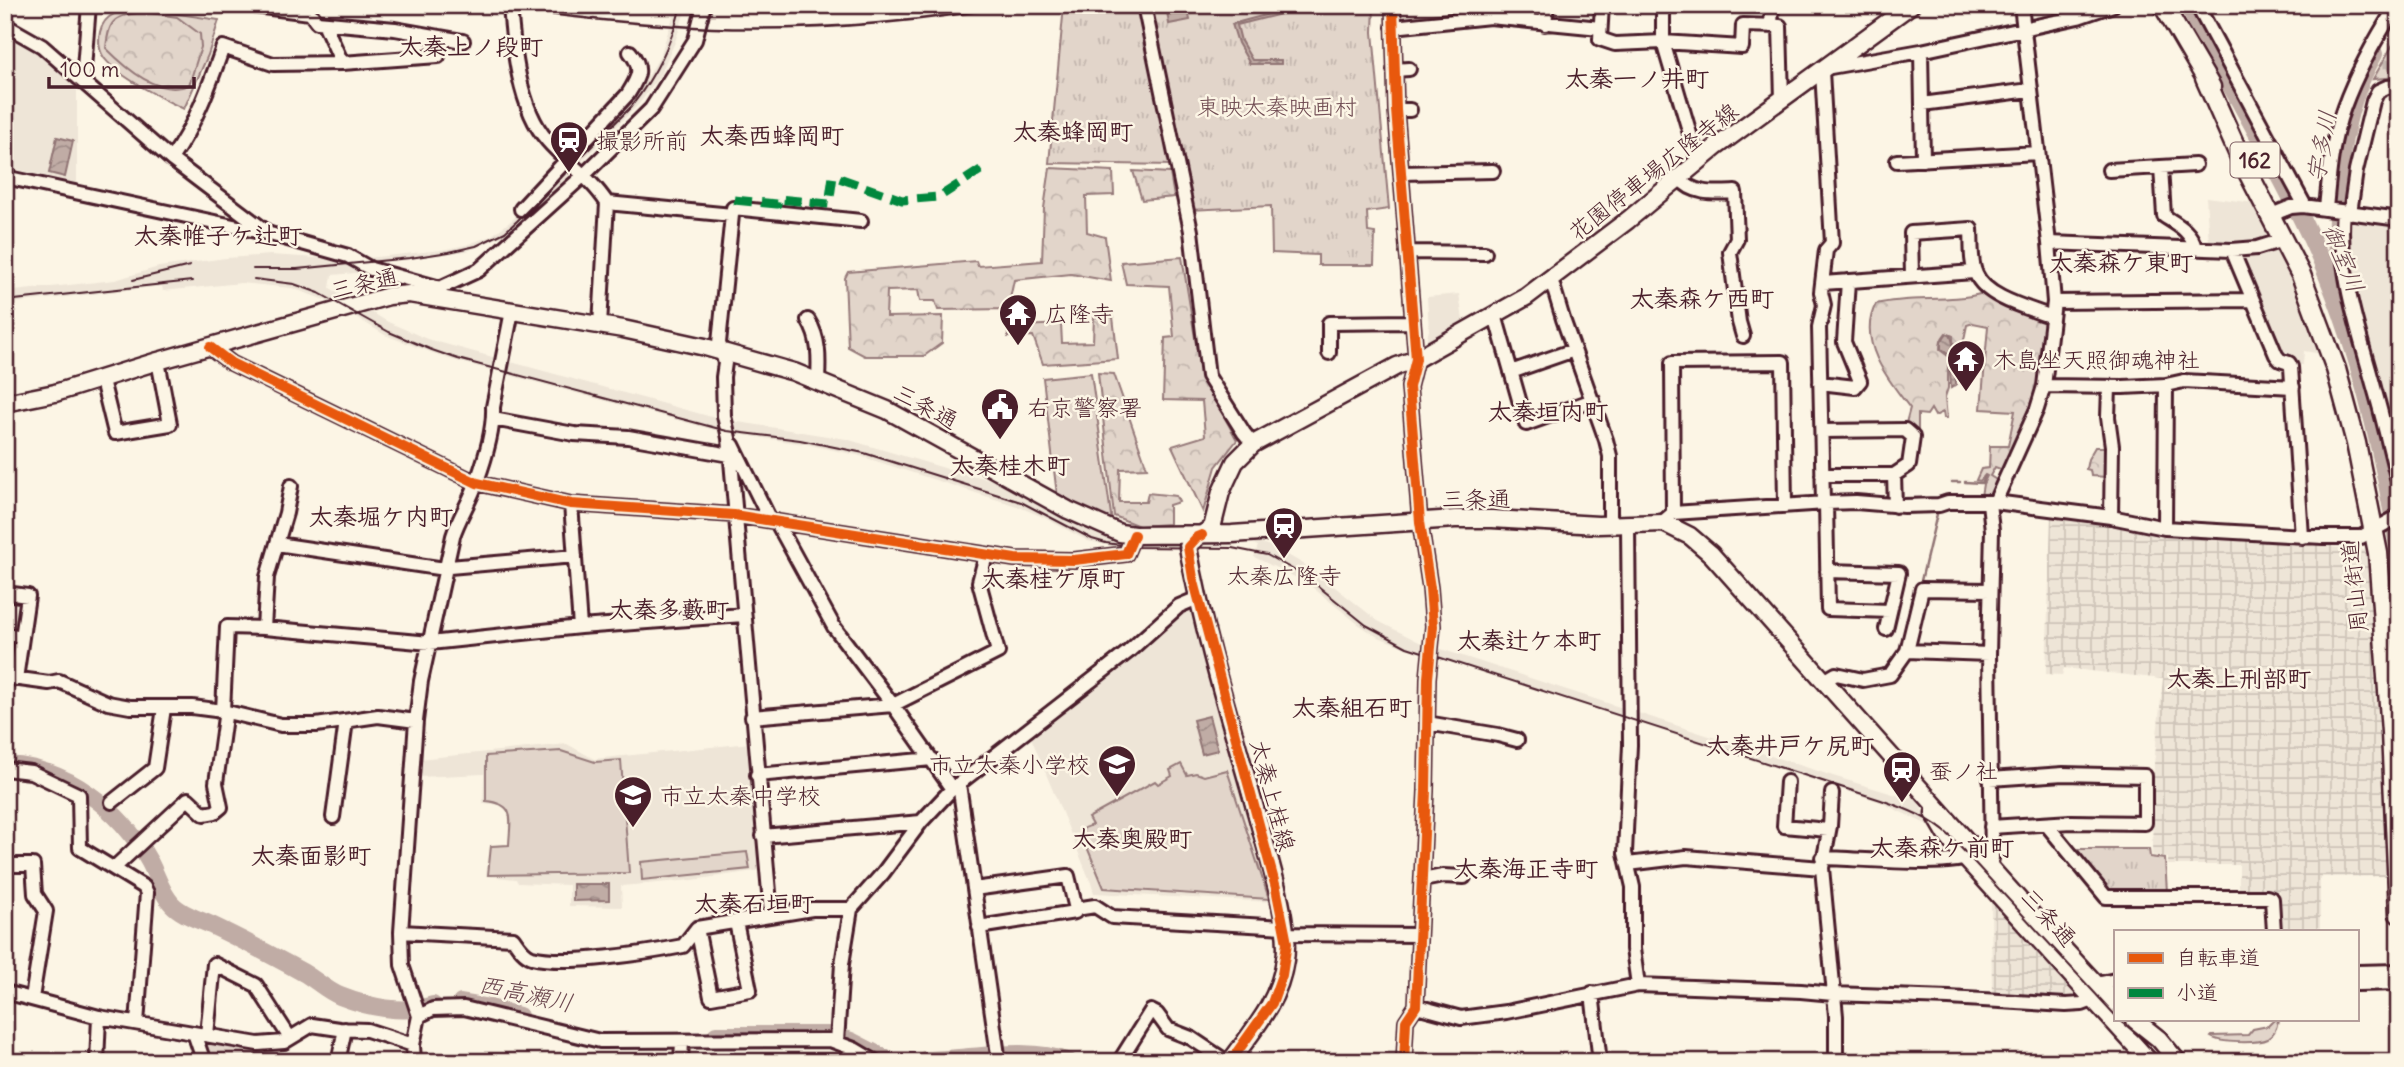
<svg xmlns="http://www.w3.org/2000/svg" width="2404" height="1067" font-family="Delius,'Klee One',sans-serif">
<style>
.built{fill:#eee5d7}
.industrial{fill:url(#industrial-grid)}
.grass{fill:#e2d5ca;stroke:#967a7a;stroke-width:2}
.forest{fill:url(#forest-crowns);stroke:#967a7a;stroke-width:2}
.cemetery{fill:url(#cemetery-stones);stroke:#967a7a;stroke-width:2}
.park{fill:url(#park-tufts);stroke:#967a7a;stroke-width:2}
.water{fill:url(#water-waves);stroke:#917474;stroke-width:2}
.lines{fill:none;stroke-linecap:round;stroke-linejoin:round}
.stream{stroke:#917474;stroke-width:2.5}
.river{stroke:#c0aca5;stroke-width:18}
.minor-casing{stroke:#4a1f2b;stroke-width:18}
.major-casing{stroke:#4a1f2b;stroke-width:21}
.highway-casing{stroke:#4a1f2b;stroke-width:23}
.minor{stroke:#fcf5e5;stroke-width:12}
.major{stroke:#fcf5e5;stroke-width:16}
.highway{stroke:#fcf5e5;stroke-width:18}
.tram{stroke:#4a1f2b;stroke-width:2}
.rail{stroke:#4a1f2b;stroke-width:2.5}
.quiet{stroke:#00873e;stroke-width:9;stroke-dasharray:18 9;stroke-linecap:butt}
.cycleway-casing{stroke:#fcf5e5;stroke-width:15}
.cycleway{stroke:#e8590c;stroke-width:10}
.labels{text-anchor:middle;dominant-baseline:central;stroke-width:5;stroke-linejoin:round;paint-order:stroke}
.shield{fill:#fcf5e5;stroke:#7f5f63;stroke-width:2}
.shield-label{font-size:21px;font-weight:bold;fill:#4a1f2b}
.park-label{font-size:23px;fill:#704c53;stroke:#fcf5e5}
.poi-label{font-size:23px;fill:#4a1f2b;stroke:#fcf5e5;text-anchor:start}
.street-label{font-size:23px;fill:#4a1f2b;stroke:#fcf5e5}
.neighbourhood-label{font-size:24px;font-weight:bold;fill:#4a1f2b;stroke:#fcf5e5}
.water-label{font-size:24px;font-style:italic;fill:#6d4950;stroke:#fcf5e5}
</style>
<defs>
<pattern id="industrial-grid" width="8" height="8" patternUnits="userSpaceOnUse" patternTransform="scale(1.75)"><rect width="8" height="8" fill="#eee5d7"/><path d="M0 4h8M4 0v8" fill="none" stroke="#cec4b9"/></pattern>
<pattern id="forest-crowns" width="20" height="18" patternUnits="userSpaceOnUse" patternTransform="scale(1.75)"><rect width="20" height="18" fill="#e2d5ca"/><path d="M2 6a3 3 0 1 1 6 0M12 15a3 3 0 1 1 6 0" fill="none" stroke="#c3b6ae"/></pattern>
<pattern id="cemetery-stones" width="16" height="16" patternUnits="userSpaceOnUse" patternTransform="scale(1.75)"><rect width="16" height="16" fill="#e2d5ca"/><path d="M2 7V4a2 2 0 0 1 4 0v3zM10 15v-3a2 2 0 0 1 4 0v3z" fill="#c3b6ae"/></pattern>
<pattern id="park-tufts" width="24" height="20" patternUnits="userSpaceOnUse" patternTransform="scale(1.75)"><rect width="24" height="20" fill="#e2d5ca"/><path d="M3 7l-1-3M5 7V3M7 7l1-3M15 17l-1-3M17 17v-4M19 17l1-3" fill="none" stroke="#c3b6ae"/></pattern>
<pattern id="water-waves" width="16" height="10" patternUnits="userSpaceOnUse" patternTransform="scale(1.75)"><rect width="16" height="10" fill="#c0aca5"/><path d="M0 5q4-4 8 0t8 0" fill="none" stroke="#9e8b87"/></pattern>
</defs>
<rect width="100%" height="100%" fill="#fcf5e5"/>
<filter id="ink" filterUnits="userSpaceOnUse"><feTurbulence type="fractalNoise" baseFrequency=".0143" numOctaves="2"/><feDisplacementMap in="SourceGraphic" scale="14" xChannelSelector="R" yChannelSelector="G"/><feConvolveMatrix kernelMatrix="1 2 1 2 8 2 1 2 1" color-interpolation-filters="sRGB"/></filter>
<g filter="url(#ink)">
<path class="built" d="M677 5H687L675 42 660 75 639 104 572 171 548 201 515 230 467 251 357 264 367 272 332 275 330 288 388 322 427 339 719 419 846 439 951 470 1001 482 1122 538 1121 548 1088 541 1043 517 1017 506 857 455 805 444 722 432 449 359 385 335 333 303 292 288 241 283 163 291 162 286 5 304V292L115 280 159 267 226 258 271 255 349 260 442 250 466 245 491 236 511 221 575 159 608 127 639 91 660 56Z
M5 30 33 46 77 82V183L5 167Z
M2206 197 2256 203 2271 237 2269 241 2252 244H2209Z
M2344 220 2399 228V445L2374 375 2355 309Z
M2274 248 2281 251 2322 354 2304 351 2303 365H2295L2283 358 2238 255Z
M1459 294 1464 326 1425 346 1429 330 1427 297Z
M1249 539 1285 551 1286 554 1312 569 1378 621 1419 642 1833 776 1903 797 1905 796 1917 800 1930 826 1878 801 1401 646 1376 636 1357 623 1307 583 1254 557 1258 546 1248 542Z
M1194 603 1273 902 1094 893 1091 883 1030 735Z
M750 743 762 870 692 880 621 886 622 907 569 906V885L518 883 516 879 486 876 490 845H508L509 814 502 805 483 803 484 774 418 777 419 759 567 744 594 759Z"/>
<path class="industrial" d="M2051 515 2164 531 2332 544V547L2371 551 2391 876 2320 877V932H2280V891L2239 890V865H2168V858L2152 855 2154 764 2163 679 2064 668 2062 675 2046 674Z
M1991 893 2079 995 2069 997 2065 1001 1992 998Z"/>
<path class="grass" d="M139 8 219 20 208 55 184 109C164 100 118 76 105 59 99 52 98 41 100 32 104 13 122 10 139 8Z
M1091 373 1112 522 1057 495 1043 378Z
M561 751 595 762 621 760 629 873 488 875 491 846 509 845C510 820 517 804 486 801V756Z
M1181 764 1187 775 1196 773 1204 776 1227 770 1269 899 1104 888 1082 835 1084 828 1092 825 1088 818 1155 781 1158 784 1172 776 1170 770Z
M747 852 750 869 642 880 641 862Z
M2274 1020H2278C2277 1028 2274 1035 2267 1039 2257 1044 2220 1043 2211 1037L2212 1036 2248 1035 2253 1029 2268 1026Z"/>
<path class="forest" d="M144 12 177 17 200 34 201 47 189 85C158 97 127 69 106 48 109 18 115 16 144 12Z
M1050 168 1113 171 1114 195 1086 196 1087 232 1105 237 1111 281 1071 274 1014 280 1008 308H1022L1024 326 1061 324 1062 343 1093 342 1094 317H1113L1118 359 1043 364 1033 336 1008 337 1007 309 938 310 935 301H920L918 290 887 291 886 317 943 316 942 343 924 356H865L848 347 845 278 848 272 976 261 978 266 1042 261 1044 208Z
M1133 171 1170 173 1174 197 1142 200Z
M1182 257 1201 375 1237 440 1216 467 1203 512 1172 446 1205 436 1202 401 1163 400 1165 338 1174 337 1169 286 1126 284 1121 262Z
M1984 293 2047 322 2036 391 2003 470 1995 467 1990 476 1998 481 1991 496H1981L1983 484 1987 476 1985 475 1980 481 1976 480 1981 469 1989 468 1990 446H2008L2015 411 1981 409 1988 326 1973 323 1967 325 1960 359 1955 364 1953 336 1946 333C1941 339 1940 342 1940 350L1948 356V388L1945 397 1947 418H1944L1943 412 1935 416 1931 409 1927 415 1918 414V433L1906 423 1910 408C1888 380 1856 340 1876 304 1912 295 1949 303 1984 293Z
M1098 373 1114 374 1147 468 1120 469 1119 502H1146L1148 493 1176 496 1179 502 1169 505V524L1139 526 1114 516Z
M2095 447H2107V477L2091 476 2090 470 2086 469 2088 459Z"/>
<path class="cemetery" d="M2395 41 2399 42V77L2373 79Z"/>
<path class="park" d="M1140 5 1173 165 1049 163 1064 6Z
M1148 5H1374L1373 32 1389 209 1367 212 1368 232 1375 233 1374 265H1318V255L1272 253 1271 206 1190 210Z
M2072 849H2149L2150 857 2165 859 2167 892H2109Z
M197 1035 256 1046 255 1062H206Z"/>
<path class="water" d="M1166 5H1187L1190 20 1169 24Z
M1284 10 1285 13 1237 25 1241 41 1252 60H1281V64H1250L1238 43 1232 24Z
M57 137 73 141 65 177 49 173Z
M1946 334 1950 335C1955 342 1956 374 1956 385L1951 388 1949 355 1941 349V342Z
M1209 716 1218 750 1202 754 1193 720Z
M573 884H609V900L573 901Z"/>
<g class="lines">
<path class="stream" d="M1952 482H1960
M1965 482 1982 483 1985 476
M1920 585 1938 510"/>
<path class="river" d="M2188 5C2228 84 2275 160 2312 240 2357 338 2382 445 2399 551
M2336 289C2338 207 2331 129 2374 54
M5 765C65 766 121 810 149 861 157 875 161 893 172 904 181 914 197 919 209 924 241 939 273 956 304 973 316 980 327 991 340 996 368 1007 404 1015 433 1005
M461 1003 490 1008 519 1016
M716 1035H833L851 1041 888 1060H909
M925 1060C970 1060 1025 1045 1069 1062"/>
<defs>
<path id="minor" d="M246 5 310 13 317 22 395 29 463 41
M510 5C513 46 519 109 547 140 566 162 591 178 607 203L600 325
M1144 5 1191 231 1208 376 1244 433 1253 444
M1393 5 1396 110 1416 359 1409 387 1420 522 1430 588 1433 626 1428 678 1426 791 1416 1006 1406 1021 1404 1062
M1602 5 1600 39 1615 44 1663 42 1742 47 1743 25 1780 26 1782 99
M1663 5V42L1698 161
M2197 5 2305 206
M324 23 342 63
M1545 24 1547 5
M5 25 42 46 172 160 267 232
M1771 26 1772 5
M1393 27 1490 17 1600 28
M1921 51 1923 160
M1825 68 1921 51 2078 17 2113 5
M1394 70 1409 69
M1822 71 1832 243 1826 250 1821 292 1824 305 1819 327 1823 503
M83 81 89 5
M1922 104 2030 90
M1396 110H1410
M171 159C195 125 209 87 223 47L273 64 342 63 438 56 442 38
M1897 161 2038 153
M2161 167 2164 216C2178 225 2191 231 2195 248
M2109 170 2195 165
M1401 173 1493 171
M5 177 270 234 348 256 371 269 440 288
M1679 178C1693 195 1714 193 1735 192L1737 239 1730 252 1739 322 1743 336
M607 203 732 215
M521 209 628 94C638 78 644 69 630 52
M2326 209C2329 175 2332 139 2344 107 2357 71 2376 38 2397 5
M2343 212C2337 271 2360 335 2375 391 2384 422 2391 454 2399 485
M2350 213 2356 171 2373 101 2378 91 2387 87 2399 86
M2271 215 2291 207 2303 206 2399 219
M2049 243 2232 250 2257 248 2283 240
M2232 250 2276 355 2280 360 2289 363 2291 367 2302 537
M1407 252 1485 253
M1912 276 1911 233 1971 229C1972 243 1970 262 1976 274 1986 298 2029 308 2052 317
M1551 279 1563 319 1606 440 1610 456V526
M1823 283 1974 272
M436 292 440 288 479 270 584 175 651 109 695 40 704 5
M2054 302 2253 300
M1495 315 1526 424 1593 400
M808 320C820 339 819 359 818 381
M210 347 231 363 477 483 571 504 734 515 1015 559 1074 560 1126 554 1134 535
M1329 353V323L1413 322
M1511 372 1574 350
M102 380 115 433 170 424 158 361
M1820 383 1855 387 1860 381 1844 342 1848 281
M2044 386 2123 387 2166 385 2184 381 2293 387
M2109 387 2108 417 2112 446 2111 517
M493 419 574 434 628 437 730 455
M733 445 770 520
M1822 475H1894L1909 465 1913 437 1905 430 1822 431
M1894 475 1895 506
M1995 502 2037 409 2044 386 2054 302 2049 243 2021 5
M1826 503 1828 609 1890 611
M1989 503 1992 530 1989 654 1992 858 1989 872
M571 504 580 627
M1673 513 1672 363 1783 362 1785 506
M776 521 834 627 893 705 952 789
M1664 523 1666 519 1673 513 1826 503 1856 502 1904 506 1939 505 1948 502H1995L2111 517 2165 528 2323 537H2361L2399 516
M1628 525 1630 745 1625 853 1633 887V949L1638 985
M2165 528 2166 385
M277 544 438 568 575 556
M1827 571 1899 573 1886 629
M5 593 28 596 16 679
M264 628 267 577 286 513 291 486
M5 634 22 637
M1907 651 1989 654
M5 677 49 683 59 681 108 703 130 707H192L223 711 281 725H316L378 716 416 721
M1824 681 1836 674 1863 680 1890 675 1907 651 1922 589 1990 590
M752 717 893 705 998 652 979 582 986 555
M1427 723 1498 735 1517 740
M5 769 31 772 79 795 80 848 144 887 147 893 137 1023
M757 775 932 759
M1990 779 2063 774 2145 776V823L2071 822 1991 827
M1787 782 1784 826 1828 830
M959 784 999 1062
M1832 793 1830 826 1822 868 1836 1016V1062
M112 802 155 768 164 708
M333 817 346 721
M2046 824 2106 897H2267L2272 899 2274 932
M763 836 921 822
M1822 858C1849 858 1955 868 1971 856
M1628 864 1686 857 1822 868
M5 865H33L35 894 46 911 32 998
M114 868 188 799 204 814 215 812 221 807 216 783 225 717 223 711 227 627 264 628 430 643 580 627 743 615
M1423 880 1443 876 1464 877
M974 889 1068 876 1076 909 1075 912 979 927
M1076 909 1095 906 1112 917 1283 927
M771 915 729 438 724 416 723 377 725 363 719 343 732 215 733 208 861 221
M697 928 711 997 750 990 736 922
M401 932 513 938C518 945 523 954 532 957 566 966 647 953 683 946L697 928 812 909H851
M1285 934 1419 935
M2357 972 2399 971
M2357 984 2399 983
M2095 989 2096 984 2115 980
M5 992 99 1017 258 1044 284 1042 312 1025 339 1029 367 1030 413 1045
M1592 993 1600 1062
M1416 1006 1461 1018 1506 1012 1638 985 1801 991 1833 994 1949 998 2066 1005 2082 1004 2101 997
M419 1016 433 1009 464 1008 600 1041 830 1040 854 1049 876 1062
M194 1033 204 1062
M207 1035 214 964 256 985 290 1038
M837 1042 842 964 851 909 883 873 921 822 952 789 1128 652 1179 606 1198 598
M97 1062 99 1017
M338 1062 345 1029
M414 1062 413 1045 419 1016 402 965 401 932 416 721 421 681 453 536C459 517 471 500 477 481 485 459 494 430 493 407L512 311
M681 1062 682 1041
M1003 1062H1050
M1119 1062 1151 1011 1157 1014 1168 1029 1191 1038 1227 1062"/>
<path id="major" d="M5 403 55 393 158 361 389 296 409 294 623 329 705 347 794 372 887 410 1068 510 1120 533 1134 535 1232 534 1455 519H1492L1598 525 1664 523 1690 536 1711 554 2046 930 2096 984 2115 1002
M1934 813 1948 837 1966 859 2150 1062
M2135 1020 2159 1039 2178 1062
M1230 1062C1254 1029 1279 1002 1285 960 1291 924 1267 852 1257 815 1232 726 1204 637 1188 547L1197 537 1212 528 1221 492 1235 462 1253 444 1397 366 1416 359 1526 297 1628 220 1716 147 1911 5"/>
<path id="highway" d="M2163 5 2211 87
M2205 78 2240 157 2301 275 2336 369 2356 443 2378 553 2391 732 2399 914"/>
</defs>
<use href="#minor" class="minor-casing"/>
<use href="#major" class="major-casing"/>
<use href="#highway" class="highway-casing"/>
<use href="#minor" class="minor"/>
<use href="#major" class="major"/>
<use href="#highway" class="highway"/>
<path class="tram" d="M253 269H297L410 258 449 252 476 246 505 232 517 221 631 107C655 76 672 44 681 5
M254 279 294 284 319 293 389 332 432 350 458 359 727 431 800 440 864 453 1021 502 1092 539 1106 543 1135 547 1232 548 1267 555 1308 578 1366 625 1407 647 1881 800C1907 809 1931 818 1951 837L2115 1015
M133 280 190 266
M5 301 192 281
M2120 1020 2141 1038 2162 1062"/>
<path class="rail" d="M468 5C549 14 631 25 712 28 814 31 915 23 1015 5"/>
<path class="quiet" d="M734 200 777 204 778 199 829 204 833 176 902 200 939 197 985 167"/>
<defs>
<path id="cycleway" d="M1393 5 1396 110 1416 359 1409 387 1420 522 1430 588 1433 626 1428 678 1426 791 1416 1006 1406 1021 1404 1062
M210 347 231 363 477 483 571 504 734 515 1015 559 1074 560 1126 554 1134 535
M1202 535 1197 537 1188 547 1193 578 1276 888 1287 943 1282 975 1272 1003 1230 1062"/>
</defs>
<use href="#cycleway" class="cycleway-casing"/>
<use href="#cycleway" class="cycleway"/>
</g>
</g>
<defs>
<symbol id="station-pin" viewBox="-11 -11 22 30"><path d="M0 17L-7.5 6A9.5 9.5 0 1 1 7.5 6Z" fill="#4a1f2b" stroke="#fcf5e5"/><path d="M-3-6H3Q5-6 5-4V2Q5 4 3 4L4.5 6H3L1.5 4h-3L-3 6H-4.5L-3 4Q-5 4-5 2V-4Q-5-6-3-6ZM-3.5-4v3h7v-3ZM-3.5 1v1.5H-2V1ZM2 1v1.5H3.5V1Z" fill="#fff"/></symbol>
<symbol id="temple-pin" viewBox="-11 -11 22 30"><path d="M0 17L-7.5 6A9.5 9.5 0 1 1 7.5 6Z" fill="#4a1f2b" stroke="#fcf5e5"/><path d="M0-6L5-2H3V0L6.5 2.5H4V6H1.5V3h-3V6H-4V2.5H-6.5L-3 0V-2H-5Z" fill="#fff"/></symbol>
<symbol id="civic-pin" viewBox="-11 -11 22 30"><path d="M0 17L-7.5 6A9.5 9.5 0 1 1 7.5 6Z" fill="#4a1f2b" stroke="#fcf5e5"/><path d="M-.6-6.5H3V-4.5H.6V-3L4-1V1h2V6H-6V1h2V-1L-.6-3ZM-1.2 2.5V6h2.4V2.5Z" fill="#fff"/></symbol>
<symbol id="school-pin" viewBox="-11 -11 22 30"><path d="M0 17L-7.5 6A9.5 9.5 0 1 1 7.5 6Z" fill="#4a1f2b" stroke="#fcf5e5"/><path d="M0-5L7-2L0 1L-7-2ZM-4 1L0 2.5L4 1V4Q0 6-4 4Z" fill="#fff"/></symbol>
</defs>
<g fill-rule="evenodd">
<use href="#station-pin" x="547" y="118" width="44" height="60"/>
<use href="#temple-pin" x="996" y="291" width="44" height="60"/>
<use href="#temple-pin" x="1944" y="337" width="44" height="60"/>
<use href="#civic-pin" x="978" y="385" width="44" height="60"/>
<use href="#station-pin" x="1262" y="504" width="44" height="60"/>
<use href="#school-pin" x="1095" y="742" width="44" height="60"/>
<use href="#station-pin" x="1880" y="748" width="44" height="60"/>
<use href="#school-pin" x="611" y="773" width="44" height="60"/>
</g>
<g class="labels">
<rect class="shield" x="2230.5" y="142.5" width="49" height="35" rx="5"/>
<g class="shield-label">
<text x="2255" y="160">162</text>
</g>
<g class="park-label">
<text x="1277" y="106">東映太秦映画村</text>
</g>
<g class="poi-label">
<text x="596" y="140">撮影所前</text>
<text x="1045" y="313">広隆寺</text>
<text x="1993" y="359">木島坐天照御魂神社</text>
<text x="1027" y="407">右京警察署</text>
<text x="1284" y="575" text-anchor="middle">太秦広隆寺</text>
<text x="1090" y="764" text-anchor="end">市立太秦小学校</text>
<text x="1929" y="770">蚕ノ社</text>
<text x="660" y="795">市立太秦中学校</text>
</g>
<g class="street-label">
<text transform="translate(1653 171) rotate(-38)">花園停車場広隆寺線</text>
<text transform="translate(364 283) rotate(-13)">三条通</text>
<text transform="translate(926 406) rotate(28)">三条通</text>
<text x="1476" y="498">三条通</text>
<text transform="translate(2354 587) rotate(-96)">周山街道</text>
<text transform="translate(1273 795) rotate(75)">太秦上桂線</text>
<text transform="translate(2049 917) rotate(48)">三条通</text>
</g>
<g class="neighbourhood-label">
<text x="471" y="46">太秦上ノ段町</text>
<text x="1637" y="78">太秦一ノ井町</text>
<text x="1073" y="131">太秦蜂岡町</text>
<text x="772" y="135">太秦西蜂岡町</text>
<text x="218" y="235">太秦帷子ケ辻町</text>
<text x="2121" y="262">太秦森ケ東町</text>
<text x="1702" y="298">太秦森ケ西町</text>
<text x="1548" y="411">太秦垣内町</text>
<text x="1010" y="465">太秦桂木町</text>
<text x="381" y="516">太秦堀ケ内町</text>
<text x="1053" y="578">太秦桂ケ原町</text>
<text x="669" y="609">太秦多藪町</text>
<text x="1529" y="640">太秦辻ケ本町</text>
<text x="2239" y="678">太秦上刑部町</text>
<text x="1352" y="707">太秦組石町</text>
<text x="1790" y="745">太秦井戸ケ尻町</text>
<text x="1132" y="838">太秦奥殿町</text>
<text x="1942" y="847">太秦森ケ前町</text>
<text x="311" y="855">太秦面影町</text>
<text x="1526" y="868">太秦海正寺町</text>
<text x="754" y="903">太秦石垣町</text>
</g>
<g class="water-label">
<text transform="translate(2321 146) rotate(-80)">宇多川</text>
<text transform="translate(2344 258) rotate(68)">御室川</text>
<text transform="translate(526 993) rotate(12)">西高瀬川</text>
</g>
</g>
<rect width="2404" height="1067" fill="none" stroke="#fcf5e5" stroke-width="28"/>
<rect x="14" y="14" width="2376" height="1039" fill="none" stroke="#4a1f2b" stroke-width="2.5" filter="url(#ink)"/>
<rect x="2114" y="930" width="245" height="91" fill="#fcf5e5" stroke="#b59f9b" stroke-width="2"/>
<rect x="2128" y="953" width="35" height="10" fill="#e8590c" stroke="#b59f9b" stroke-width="2"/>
<text x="2176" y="965" font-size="21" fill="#4a1f2b">自転車道</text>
<rect x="2128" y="988" width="35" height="10" fill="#00873e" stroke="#b59f9b" stroke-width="2"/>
<text x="2176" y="1000" font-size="21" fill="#4a1f2b">小道</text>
<path d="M49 77v10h145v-10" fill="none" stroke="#4a1f2b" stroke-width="3.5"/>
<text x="60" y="77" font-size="21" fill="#4a1f2b" stroke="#fcf5e5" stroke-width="5" paint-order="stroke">100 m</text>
</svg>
